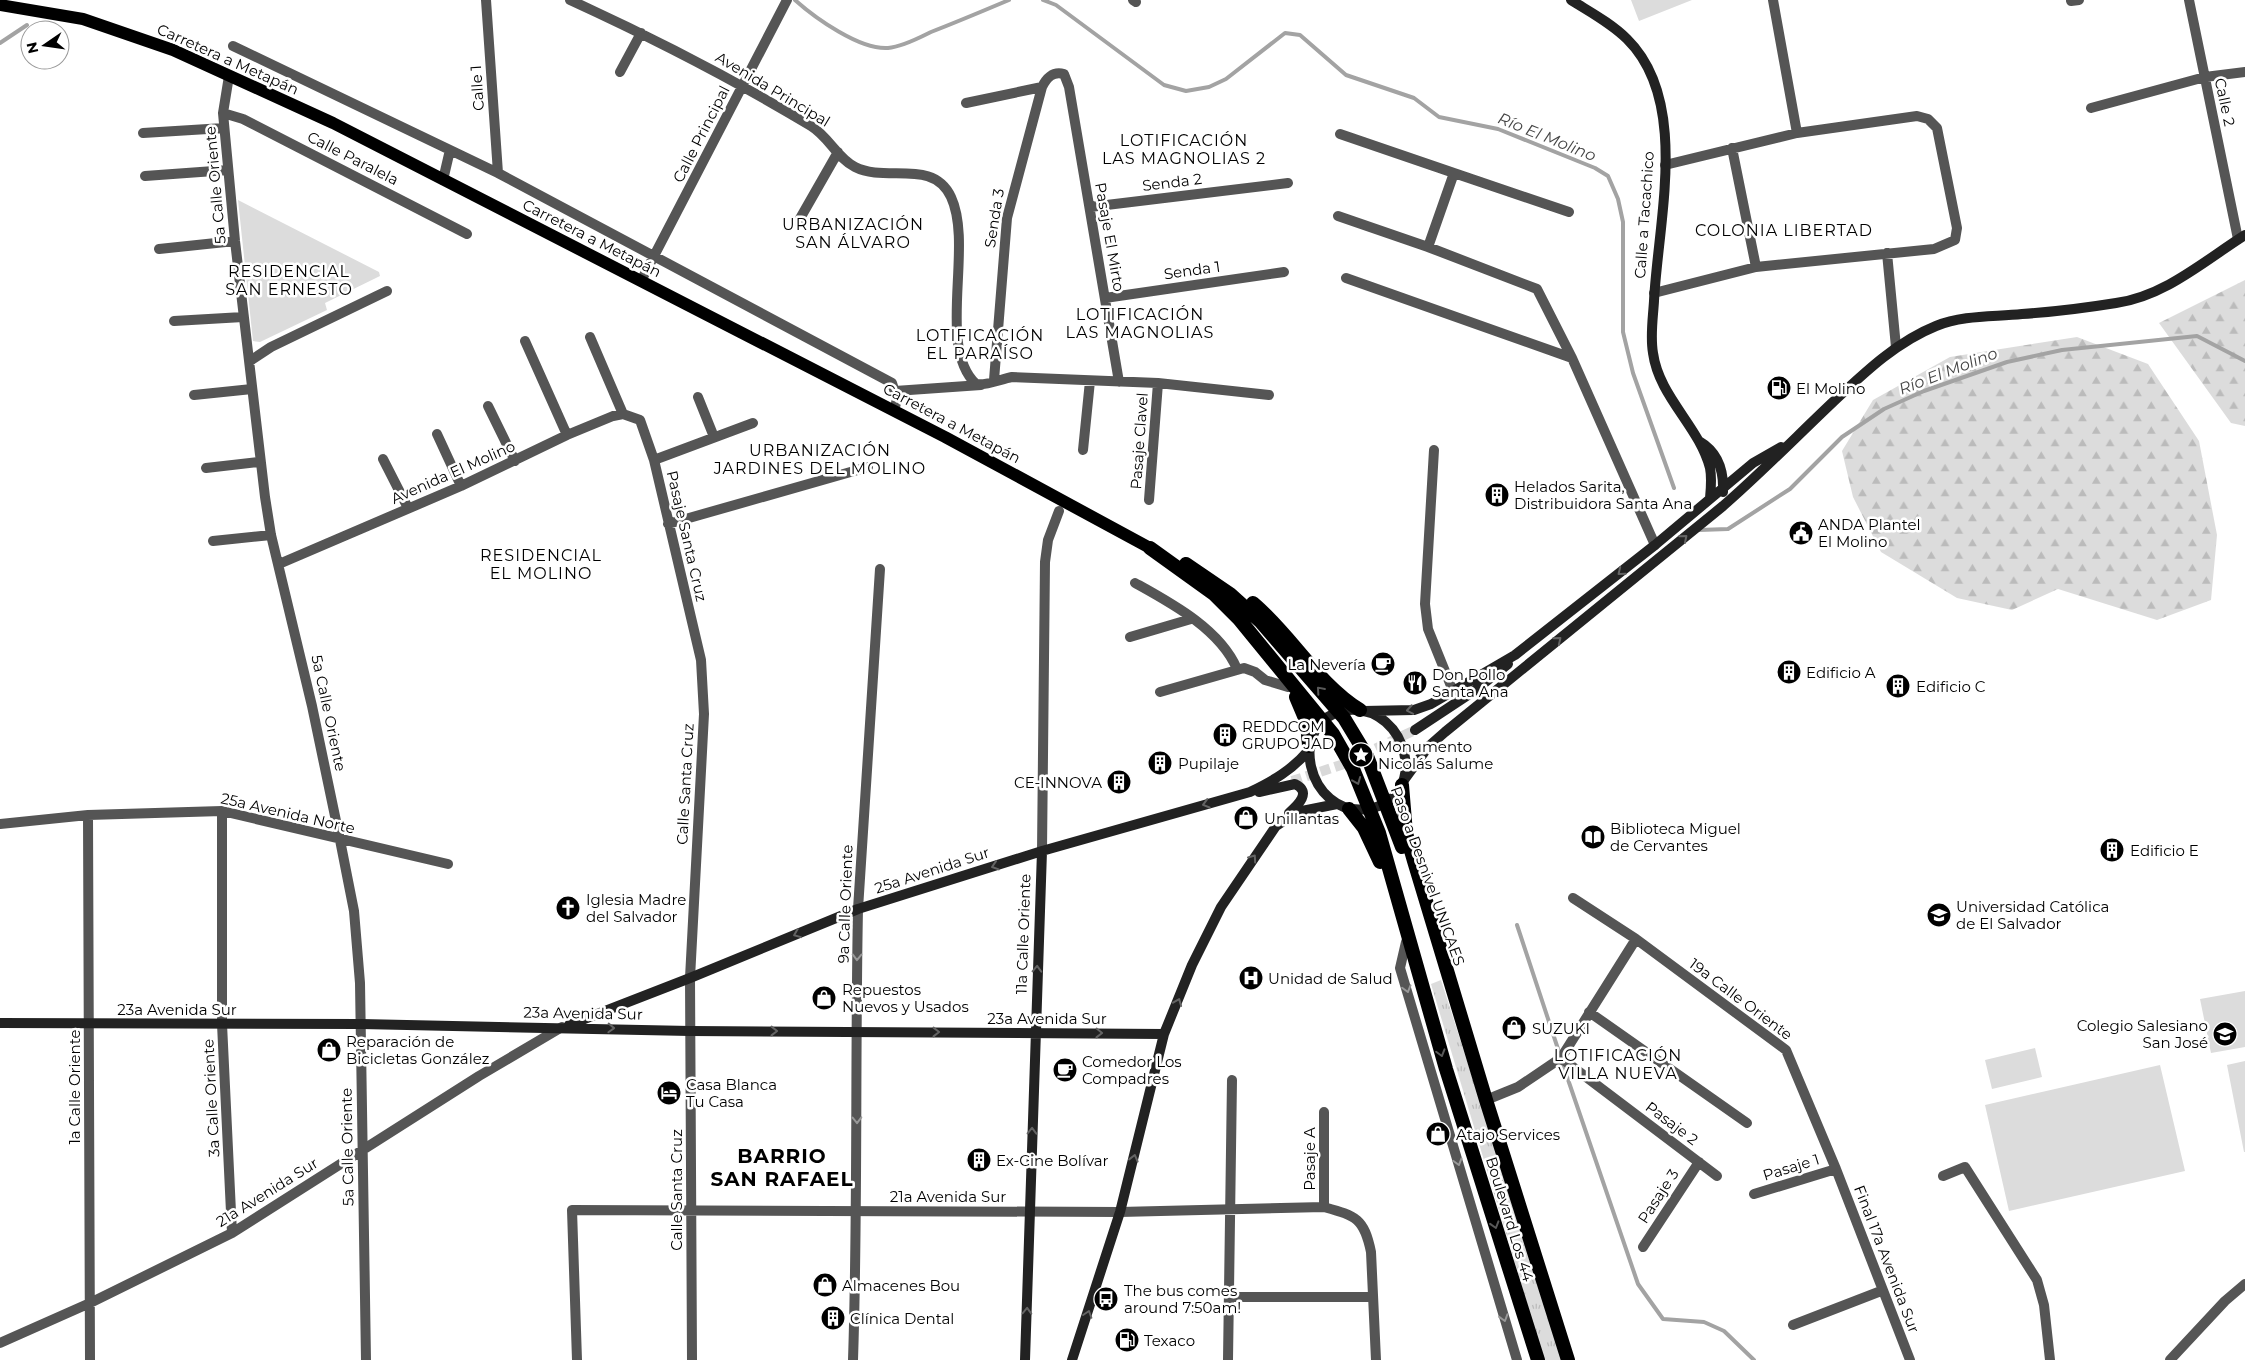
<svg xmlns="http://www.w3.org/2000/svg" width="2245" height="1360" font-family="Montserrat,sans-serif">
<style>
.grass{fill:url(#grass-tufts)}
.forest{fill:url(#forest-firs)}
.park{fill:#dcdcdc}
.lines{fill:none;stroke-linecap:round;stroke-linejoin:round}
.stream{stroke:#a3a3a3;stroke-width:4}
.secondary-tunnel{stroke:#d9d9d9;stroke-width:10;stroke-dasharray:10 5;stroke-linecap:butt}
.minor{stroke:#555;stroke-width:10}
.tertiary{stroke:#555;stroke-width:10}
.secondary{stroke:#222;stroke-width:10}
.primary{stroke:#000;stroke-width:12}
.trunk{stroke:#000;stroke-width:14}
.oneway{stroke:#646464}
.oneway2{stroke:#595959}
.oneway3{stroke:#999}
.labels{text-anchor:middle;dominant-baseline:central;stroke-width:5;stroke-linejoin:round;paint-order:stroke}
.street-label{font-size:15px;fill:#000;stroke:#fff}
.poi-label{font-size:15px;fill:#000;stroke:#fff;text-anchor:start}
.water-label{font-size:16px;font-style:italic;fill:#444;stroke:#fff}
.neighbourhood-label{font-size:16px;letter-spacing:1px;fill:#000;stroke:#fff}
.district-label{font-size:20px;font-weight:bold;letter-spacing:1px;fill:#000;stroke:#fff}
</style>
<defs>
<pattern id="grass-tufts" width="24" height="20" patternUnits="userSpaceOnUse" patternTransform="scale(1.25)"><rect width="24" height="20" fill="#dcdcdc"/><path d="M3 7l-1-3M5 7V3M7 7l1-3M15 17l-1-3M17 17v-4M19 17l1-3" fill="none" stroke="#bbb"/></pattern>
<pattern id="forest-firs" width="22" height="20" patternUnits="userSpaceOnUse" patternTransform="scale(1.25)"><rect width="22" height="20" fill="#dcdcdc"/><path d="M5 1l3.5 6h-7zM16 11l3.5 6h-7z" fill="#bbb"/></pattern>
</defs>
<rect width="100%" height="100%" fill="#fff"/>
<path class="grass" d="M1441 980 1551 1322 1563 1360H1544L1431 984Z"/>
<path class="forest" d="M2245 280V426L2231 423 2159 323Z
M2077 337 2148 364 2199 441 2217 535 2211 600 2157 620 2058 589 2012 610 1957 598 1881 552 1853 497 1842 451 1873 400 1950 357Z"/>
<path class="park" d="M1631 0H1692L1639 21Z
M238 200 379 272 380 276 325 303 327 310 260 342 253 341Z
M2245 991V1047L2211 1053 2200 999Z
M2035 1048 2042 1077 1992 1089 1985 1060Z
M2245 1061V1152H2244L2227 1065Z
M2160 1065 2185 1171 2009 1211 1985 1105Z"/>
<g class="lines">
<path class="stream" d="M795 0C815 18 860 50 888 48 902 47 919 38 931 32 957 22 983 11 1009 0
M1043 0 1056 5 1164 85 1186 91 1209 87 1226 79 1285 33 1300 35 1346 75 1414 98 1439 117 1498 129 1595 168 1608 176 1618 199 1623 222V332L1633 373 1674 488
M0 43 27 25
M1699 530 1728 529 1790 489 1842 437 1884 409 1924 391 2007 362 2062 350 2197 336 2245 361
M1517 925 1560 1055
M1562 1062 1638 1284 1663 1319 1704 1322 1724 1331 1754 1360"/>
<path class="secondary-tunnel" d="M1292 781 1341 765 1415 730"/>
<path class="minor" d="M486 0 498 173
M570 0C653 38 733 79 811 126 829 137 837 158 855 167 886 183 933 158 951 197 974 246 936 347 976 384 986 386 1001 379 1012 377L1158 383 1269 395
M1133 0 1136 2
M1773 0 1797 133
M2189 0 2238 239
M2071 1 2079 0
M233 46 498 173 892 383 897 399 894 411
M620 72 641 33
M229 76 223 113 235 241 265 497 271 535 312 706 340 840 354 911 360 983 366 1360
M966 103 1042 87
M2091 108 2205 77 2245 72
M223 113 243 119 467 234
M143 133 224 128
M1340 134 1454 173 1428 247
M1732 148 1756 267
M1454 173 1569 212
M145 176 228 170
M443 180 450 150
M1090 207 1288 183
M1338 216 1428 247 1537 289 1572 358 1655 545
M798 222 838 152
M159 249 235 241
M1887 253 1896 347
M1346 278 1572 358
M641 281 787 0
M1654 293 1756 267 1934 249 1955 240 1957 228 1937 128 1928 119 1917 116 1797 133 1665 165
M1105 298 1284 272
M174 321 243 317
M590 337 623 414
M525 341 567 435
M250 361 271 347 387 291
M994 380 1007 218 1042 87C1047 77 1053 71 1064 74L1069 87 1119 382
M895 391 981 385
M194 395 252 389
M698 397 714 437
M488 406 515 461
M437 434 461 486
M1083 450 1090 381
M1434 450 1425 604 1428 629 1453 691
M383 459 408 508
M654 460 753 423
M206 468 259 462
M1149 500 1158 383
M668 524 868 467
M213 541 271 535
M279 564 461 486 567 435 613 416 623 414 640 420 654 460 701 660 704 714 690 978 692 1360
M1135 583C1171 603 1220 629 1237 669
M1130 637 1191 619
M1160 692 1244 668 1255 672 1265 680 1288 687
M222 811V1024L232 1233
M88 815 90 1360
M0 824 88 815 222 811 448 864
M1042 851 1045 562 1048 540 1059 511
M1573 898 1636 939 1786 1050 1836 1169 1910 1360
M858 909 880 569
M1406 942 1400 968 1517 1360
M1589 1012 1747 1123
M1561 1058 1717 1176
M1486 1100 1518 1087 1561 1058 1636 939
M1943 1176 1965 1167 2037 1280 2044 1305 2050 1360
M1754 1194 1836 1169
M1324 1207V1112
M1643 1247 1699 1162
M1229 1297H1373
M1793 1325 1881 1291
M0 1343 90 1303 232 1233 479 1076 562 1027
M577 1360 572 1210 1120 1212 1324 1207C1356 1216 1364 1218 1371 1252L1376 1360
M1228 1360 1232 1080"/>
<path class="tertiary" d="M853 1360C858 1210 855 1059 858 909
M2170 1360 2225 1301 2245 1284"/>
<path class="secondary" d="M1571 0C1590 12 1611 23 1627 39 1690 101 1658 221 1654 301 1653 318 1650 336 1653 353 1659 397 1699 426 1710 468 1712 478 1711 487 1710 498
M1699 441C1718 452 1724 471 1723 492
M1348 710C1409 705 1431 800 1367 809 1308 818 1283 719 1348 710Z
M1364 711 1414 710 1431 704 1515 655 1655 545 1753 463 1781 447
M1415 730 1474 691 1508 664
M1404 780 1428 747 1445 732 1723 506C1761 473 1796 437 1833 402 1864 373 1896 342 1936 326 1963 315 1993 317 2022 314 2053 312 2085 308 2116 303 2165 296 2204 261 2245 235
M1259 792 1295 784C1312 792 1298 805 1289 813
M0 1023 361 1024 690 1031 1164 1034
M569 1025 690 978 858 909 1042 851 1250 792C1273 781 1292 770 1309 750
M1025 1360 1042 851
M1072 1360 1120 1212 1164 1034 1192 965 1221 907 1276 826 1297 812 1337 804"/>
<path class="primary" d="M0 5 83 19 173 50 333 123 945 437 1150 548"/>
<path class="trunk" d="M1150 548 1214 594 1239 619 1333 734 1353 769 1379 833 1446 1069 1538 1360
M1186 564 1230 594 1260 621 1344 718 1367 756 1402 847
M1253 603C1291 635 1317 683 1360 710
M1296 697 1307 723 1309 746
M1402 785 1406 833 1414 861 1486 1100 1568 1360
M1349 809 1364 828 1380 862"/>
</g>
<defs><path id="oneway-chevron" d="M-2-3.5L2.5 0L-2 3.5" fill="none" stroke-width="1.6" stroke-linecap="round" stroke-linejoin="round" transform="scale(1.25)"/></defs>
<g class="oneway">
<use href="#oneway-chevron" transform="translate(1684 538) rotate(-40)"/>
<use href="#oneway-chevron" transform="translate(1621 572) rotate(141)"/>
<use href="#oneway-chevron" transform="translate(1558 640) rotate(-39)"/>
<use href="#oneway-chevron" transform="translate(1410 710) rotate(170)"/>
<use href="#oneway-chevron" transform="translate(1206 804) rotate(164)"/>
<use href="#oneway-chevron" transform="translate(1253 858) rotate(-55)"/>
<use href="#oneway-chevron" transform="translate(995 866) rotate(162)"/>
<use href="#oneway-chevron" transform="translate(797 934) rotate(158)"/>
<use href="#oneway-chevron" transform="translate(1037 969) rotate(-88)"/>
<use href="#oneway-chevron" transform="translate(1178 1002) rotate(-68)"/>
<use href="#oneway-chevron" transform="translate(611 1028) rotate(2)"/>
<use href="#oneway-chevron" transform="translate(774 1031)"/>
<use href="#oneway-chevron" transform="translate(936 1032)"/>
<use href="#oneway-chevron" transform="translate(1099 1033) rotate(1)"/>
<use href="#oneway-chevron" transform="translate(1032 1131) rotate(-89)"/>
<use href="#oneway-chevron" transform="translate(1134 1158) rotate(-76)"/>
<use href="#oneway-chevron" transform="translate(1027 1311) rotate(-88)"/>
<use href="#oneway-chevron" transform="translate(1088 1314) rotate(-72)"/>
</g>
<g class="oneway2">
<use href="#oneway-chevron" transform="translate(1320 690) rotate(-131)"/>
<use href="#oneway-chevron" transform="translate(1357 781) rotate(68)"/>
<use href="#oneway-chevron" transform="translate(1441 1053) rotate(74)"/>
<use href="#oneway-chevron" transform="translate(1495 1225) rotate(73)"/>
</g>
<g class="oneway3">
<use href="#oneway-chevron" transform="translate(857 957) rotate(91)"/>
<use href="#oneway-chevron" transform="translate(1407 989) rotate(74)"/>
<use href="#oneway-chevron" transform="translate(857 1120) rotate(89)"/>
<use href="#oneway-chevron" transform="translate(1458 1162) rotate(74)"/>
<use href="#oneway-chevron" transform="translate(1504 1318) rotate(73)"/>
</g>
<defs>
<symbol id="fuel-disc" viewBox="-11 -11 22 22"><circle r="9.5" fill="#000" stroke="#fff"/><path d="M-5.5-6h7V0h2V4h1.3V-2.5L3-4.5l.8-.8L6-3V5H2.5V1h-1V6h-7ZM-4.2-4.7v3.2H.2V-4.7Z" fill="#fff"/></symbol>
<symbol id="building-disc" viewBox="-11 -11 22 22"><circle r="9.5" fill="#000" stroke="#fff"/><path d="M-4-6H4V6H1V3H-1V6H-4ZM-2.5-4.3h1.7v1.8h-1.7ZM.8-4.3h1.7v1.8H.8ZM-2.5-1h1.7V.8h-1.7ZM.8-1h1.7V.8H.8Z" fill="#fff"/></symbol>
<symbol id="civic-disc" viewBox="-11 -11 22 22"><circle r="9.5" fill="#000" stroke="#fff"/><path d="M-.6-6.5H3V-4.5H.6V-3L4-1V1h2V6H-6V1h2V-1L-.6-3ZM-1.2 2.5V6h2.4V2.5Z" fill="#fff"/></symbol>
<symbol id="cafe-disc" viewBox="-11 -11 22 22"><circle r="9.5" fill="#000" stroke="#fff"/><path d="M-5.5-4.5H6V0H3Q3 3.5 0 3.5H-2.5Q-5.5 3.5-5.5 0ZM3-3.2v2h1.7v-2ZM-6 4.5H4V6H-6Z" fill="#fff"/></symbol>
<symbol id="restaurant-disc" viewBox="-11 -11 22 22"><circle r="9.5" fill="#000" stroke="#fff"/><path d="M-5-6h1v4h1v-4h1v4h1v-4h1v5L-1.5 .5V6h-2V.5L-5-1ZM5-6V6H3V1.5H1.5Q1.5-4 5-6Z" fill="#fff"/></symbol>
<symbol id="sight-disc" viewBox="-11 -11 22 22"><circle r="9.5" fill="#000" stroke="#fff"/><path d="M0-6L1.8-2.2L6-1.7L2.9 1.2L3.7 5.4L0 3.3L-3.7 5.4L-2.9 1.2L-6-1.7L-1.8-2.2Z" fill="#fff"/></symbol>
<symbol id="shop-disc" viewBox="-11 -11 22 22"><circle r="9.5" fill="#000" stroke="#fff"/><path d="M-5-2.5h2.3a2.7 3.5 0 0 1 5.4 0H5L5.5 6h-11ZM-1.5-2.5h3a1.5 2.3 0 0 0-3 0Z" fill="#fff"/></symbol>
<symbol id="library-disc" viewBox="-11 -11 22 22"><circle r="9.5" fill="#000" stroke="#fff"/><path d="M-6-4Q-3-5.5-.7-3.5V5Q-3 3-6 4ZM6-4Q3-5.5 .7-3.5V5Q3 3 6 4Z" fill="#fff"/></symbol>
<symbol id="church-disc" viewBox="-11 -11 22 22"><circle r="9.5" fill="#000" stroke="#fff"/><path d="M-1.2-6h2.4v3.5h3.3v2.4h-3.3V6h-2.4V-.1h-3.3v-2.4h3.3Z" fill="#fff"/></symbol>
<symbol id="university-disc" viewBox="-11 -11 22 22"><circle r="9.5" fill="#000" stroke="#fff"/><path d="M0-5L7-2L0 1L-7-2ZM-4 1L0 2.5L4 1V4Q0 6-4 4Z" fill="#fff"/></symbol>
<symbol id="hospital-disc" viewBox="-11 -11 22 22"><circle r="9.5" fill="#000" stroke="#fff"/><path d="M-5-5h3v3.5h4V-5h3V5h-3V1.5h-4V5h-3Z" fill="#fff"/></symbol>
<symbol id="school-disc" viewBox="-11 -11 22 22"><circle r="9.5" fill="#000" stroke="#fff"/><path d="M0-5L7-2L0 1L-7-2ZM-4 1L0 2.5L4 1V4Q0 6-4 4Z" fill="#fff"/></symbol>
<symbol id="hotel-disc" viewBox="-11 -11 22 22"><circle r="9.5" fill="#000" stroke="#fff"/><path d="M-6-4.5h1.5V1H6V5H4.5V3h-9V5H-6ZM-4 0a1.8 1.8 0 1 1 3.6 0ZM.5 0V-2.5h3Q6-2.5 6 0Z" fill="#fff"/></symbol>
<symbol id="bus-disc" viewBox="-11 -11 22 22"><circle r="9.5" fill="#000" stroke="#fff"/><path d="M-5-6H5V4H4V6H2V4H-2V6H-4V4H-5ZM-3.5-4V0h7V-4ZM-3.5 1.2v1.5H-2V1.2ZM2 1.2v1.5H3.5V1.2Z" fill="#fff"/></symbol>
</defs>
<g fill-rule="evenodd">
<use href="#fuel-disc" x="1765" y="374" width="28" height="28"/>
<use href="#building-disc" x="1483" y="481" width="28" height="28"/>
<use href="#civic-disc" x="1787" y="519" width="28" height="28"/>
<use href="#cafe-disc" x="1369" y="650" width="28" height="28"/>
<use href="#building-disc" x="1775" y="658" width="28" height="28"/>
<use href="#restaurant-disc" x="1401" y="669" width="28" height="28"/>
<use href="#building-disc" x="1884" y="672" width="28" height="28"/>
<use href="#building-disc" x="1211" y="721" width="28" height="28"/>
<use href="#sight-disc" x="1347" y="741" width="28" height="28"/>
<use href="#building-disc" x="1146" y="749" width="28" height="28"/>
<use href="#building-disc" x="1105" y="768" width="28" height="28"/>
<use href="#shop-disc" x="1232" y="804" width="28" height="28"/>
<use href="#library-disc" x="1579" y="823" width="28" height="28"/>
<use href="#building-disc" x="2098" y="836" width="28" height="28"/>
<use href="#church-disc" x="554" y="894" width="28" height="28"/>
<use href="#university-disc" x="1925" y="901" width="28" height="28"/>
<use href="#hospital-disc" x="1237" y="964" width="28" height="28"/>
<use href="#shop-disc" x="810" y="984" width="28" height="28"/>
<use href="#shop-disc" x="1500" y="1014" width="28" height="28"/>
<use href="#school-disc" x="2211" y="1020" width="28" height="28"/>
<use href="#shop-disc" x="315" y="1036" width="28" height="28"/>
<use href="#cafe-disc" x="1051" y="1056" width="28" height="28"/>
<use href="#hotel-disc" x="655" y="1079" width="28" height="28"/>
<use href="#shop-disc" x="1424" y="1120" width="28" height="28"/>
<use href="#building-disc" x="965" y="1146" width="28" height="28"/>
<use href="#shop-disc" x="811" y="1271" width="28" height="28"/>
<use href="#bus-disc" x="1092" y="1285" width="28" height="28"/>
<use href="#building-disc" x="819" y="1304" width="28" height="28"/>
<use href="#fuel-disc" x="1113" y="1326" width="28" height="28"/>
</g>
<g class="labels">
<g class="street-label">
<text transform="translate(228 59) rotate(24)">Carretera a Metapán</text>
<text transform="translate(477 88) rotate(-94)">Calle 1</text>
<text transform="translate(773 89) rotate(31)">Avenida Principal</text>
<text transform="translate(2225 102) rotate(78)">Calle 2</text>
<text transform="translate(701 134) rotate(-63)">Calle Principal</text>
<text transform="translate(353 158) rotate(27)">Calle Paralela</text>
<text transform="translate(1172 182) rotate(-7)">Senda 2</text>
<text transform="translate(215 185) rotate(-95)">5a Calle Oriente</text>
<text transform="translate(1644 215) rotate(-86)">Calle a Tacachico</text>
<text transform="translate(994 218) rotate(-81)">Senda 3</text>
<text transform="translate(1110 237) rotate(80)">Pasaje El Mirto</text>
<text transform="translate(592 238) rotate(27)">Carretera a Metapán</text>
<text transform="translate(1192 270) rotate(-8)">Senda 1</text>
<text transform="translate(952 423) rotate(28)">Carretera a Metapán</text>
<text transform="translate(1139 441) rotate(-86)">Pasaje Clavel</text>
<text transform="translate(453 472) rotate(-24)">Avenida El Molino</text>
<text transform="translate(687 536) rotate(77)">Pasaje Santa Cruz</text>
<text transform="translate(329 713) rotate(78)">5a Calle Oriente</text>
<text transform="translate(685 784) rotate(-87)">Calle Santa Cruz</text>
<text transform="translate(288 813) rotate(13)">25a Avenida Norte</text>
<text transform="translate(932 870) rotate(-18)">25a Avenida Sur</text>
<text transform="translate(1428 876) rotate(70)">Paso a Desnivel UNICAES</text>
<text transform="translate(845 904) rotate(-88)">9a Calle Oriente</text>
<text transform="translate(1023 934) rotate(-88)">11a Calle Oriente</text>
<text transform="translate(1741 999) rotate(37)">19a Calle Oriente</text>
<text x="177" y="1009">23a Avenida Sur</text>
<text transform="translate(583 1013) rotate(1)">23a Avenida Sur</text>
<text x="1047" y="1018">23a Avenida Sur</text>
<text transform="translate(74 1087) rotate(-90)">1a Calle Oriente</text>
<text transform="translate(211 1098) rotate(-93)">3a Calle Oriente</text>
<text transform="translate(1672 1123) rotate(37)">Pasaje 2</text>
<text transform="translate(347 1147) rotate(-91)">5a Calle Oriente</text>
<text transform="translate(1309 1159) rotate(-90)">Pasaje A</text>
<text transform="translate(1791 1167) rotate(-17)">Pasaje 1</text>
<text transform="translate(676 1190) rotate(-90)">Calle Santa Cruz</text>
<text transform="translate(267 1192) rotate(-32)">21a Avenida Sur</text>
<text x="948" y="1196">21a Avenida Sur</text>
<text transform="translate(1658 1196) rotate(-57)">Pasaje 3</text>
<text transform="translate(1510 1219) rotate(73)">Boulevard Los 44</text>
<text transform="translate(1887 1259) rotate(69)">Final 17a Avenida Sur</text>
</g>
<g class="poi-label">
<text x="1796" y="388">El Molino</text>
<text x="1514" y="486">Helados Sarita,<tspan x="1514" dy="17">Distribuidora Santa Ana</tspan></text>
<text x="1818" y="524">ANDA Plantel<tspan x="1818" dy="17">El Molino</tspan></text>
<text x="1366" y="664" text-anchor="end">La Nevería</text>
<text x="1806" y="672">Edificio A</text>
<text x="1432" y="674">Don Pollo<tspan x="1432" dy="17">Santa Ana</tspan></text>
<text x="1916" y="686">Edificio C</text>
<text x="1242" y="726">REDDCOM<tspan x="1242" dy="17">GRUPO JAD</tspan></text>
<text x="1378" y="746">Monumento<tspan x="1378" dy="17">Nicolás Salume</tspan></text>
<text x="1178" y="763">Pupilaje</text>
<text x="1102" y="782" text-anchor="end">CE-INNOVA</text>
<text x="1264" y="818">Unillantas</text>
<text x="1610" y="828">Biblioteca Miguel<tspan x="1610" dy="17">de Cervantes</tspan></text>
<text x="2130" y="850">Edificio E</text>
<text x="586" y="899">Iglesia Madre<tspan x="586" dy="17">del Salvador</tspan></text>
<text x="1956" y="906">Universidad Católica<tspan x="1956" dy="17">de El Salvador</tspan></text>
<text x="1268" y="978">Unidad de Salud</text>
<text x="842" y="989">Repuestos<tspan x="842" dy="17">Nuevos y Usados</tspan></text>
<text x="2208" y="1025" text-anchor="end">Colegio Salesiano<tspan x="2208" dy="17">San José</tspan></text>
<text x="1532" y="1028">SUZUKI</text>
<text x="346" y="1041">Reparación de<tspan x="346" dy="17">Bicicletas González</tspan></text>
<text x="1082" y="1061">Comedor Los<tspan x="1082" dy="17">Compadres</tspan></text>
<text x="686" y="1084">Casa Blanca<tspan x="686" dy="17">Tu Casa</tspan></text>
<text x="1456" y="1134">Atajo Services</text>
<text x="996" y="1160">Ex-Cine Bolívar</text>
<text x="842" y="1285">Almacenes Bou</text>
<text x="1124" y="1290">The bus comes<tspan x="1124" dy="17">around 7:50am!</tspan></text>
<text x="850" y="1318">Clínica Dental</text>
<text x="1144" y="1340">Texaco</text>
</g>
<g class="water-label">
<text transform="translate(1547 137) rotate(22)">Río El Molino</text>
<text transform="translate(1948 371) rotate(-21)">Río El Molino</text>
</g>
<g class="neighbourhood-label">
<text x="1184" y="140">LOTIFICACIÓN<tspan x="1184" dy="18">LAS MAGNOLIAS 2</tspan></text>
<text x="853" y="224">URBANIZACIÓN<tspan x="853" dy="18">SAN ÁLVARO</tspan></text>
<text x="1784" y="230">COLONIA LIBERTAD</text>
<text x="289" y="271">RESIDENCIAL<tspan x="289" dy="18">SAN ERNESTO</tspan></text>
<text x="1140" y="314">LOTIFICACIÓN<tspan x="1140" dy="18">LAS MAGNOLIAS</tspan></text>
<text x="980" y="335">LOTIFICACIÓN<tspan x="980" dy="18">EL PARAÍSO</tspan></text>
<text x="820" y="450">URBANIZACIÓN<tspan x="820" dy="18">JARDINES DEL MOLINO</tspan></text>
<text x="541" y="555">RESIDENCIAL<tspan x="541" dy="18">EL MOLINO</tspan></text>
<text x="1618" y="1055">LOTIFICACIÓN<tspan x="1618" dy="18">VILLA NUEVA</tspan></text>
</g>
<g class="district-label">
<text x="782" y="1156">BARRIO<tspan x="782" dy="23">SAN RAFAEL</tspan></text>
</g>
</g>
<g transform="translate(45 45) rotate(257)"><circle r="24" fill="#ffffff" stroke="#999999"/>
<path d="M0-4L9 19L0 12L-9 19Z" fill="#000000"/>
<text y="-8" font-size="14" font-weight="bold" text-anchor="middle" fill="#000000">N</text>
</g>
</svg>
